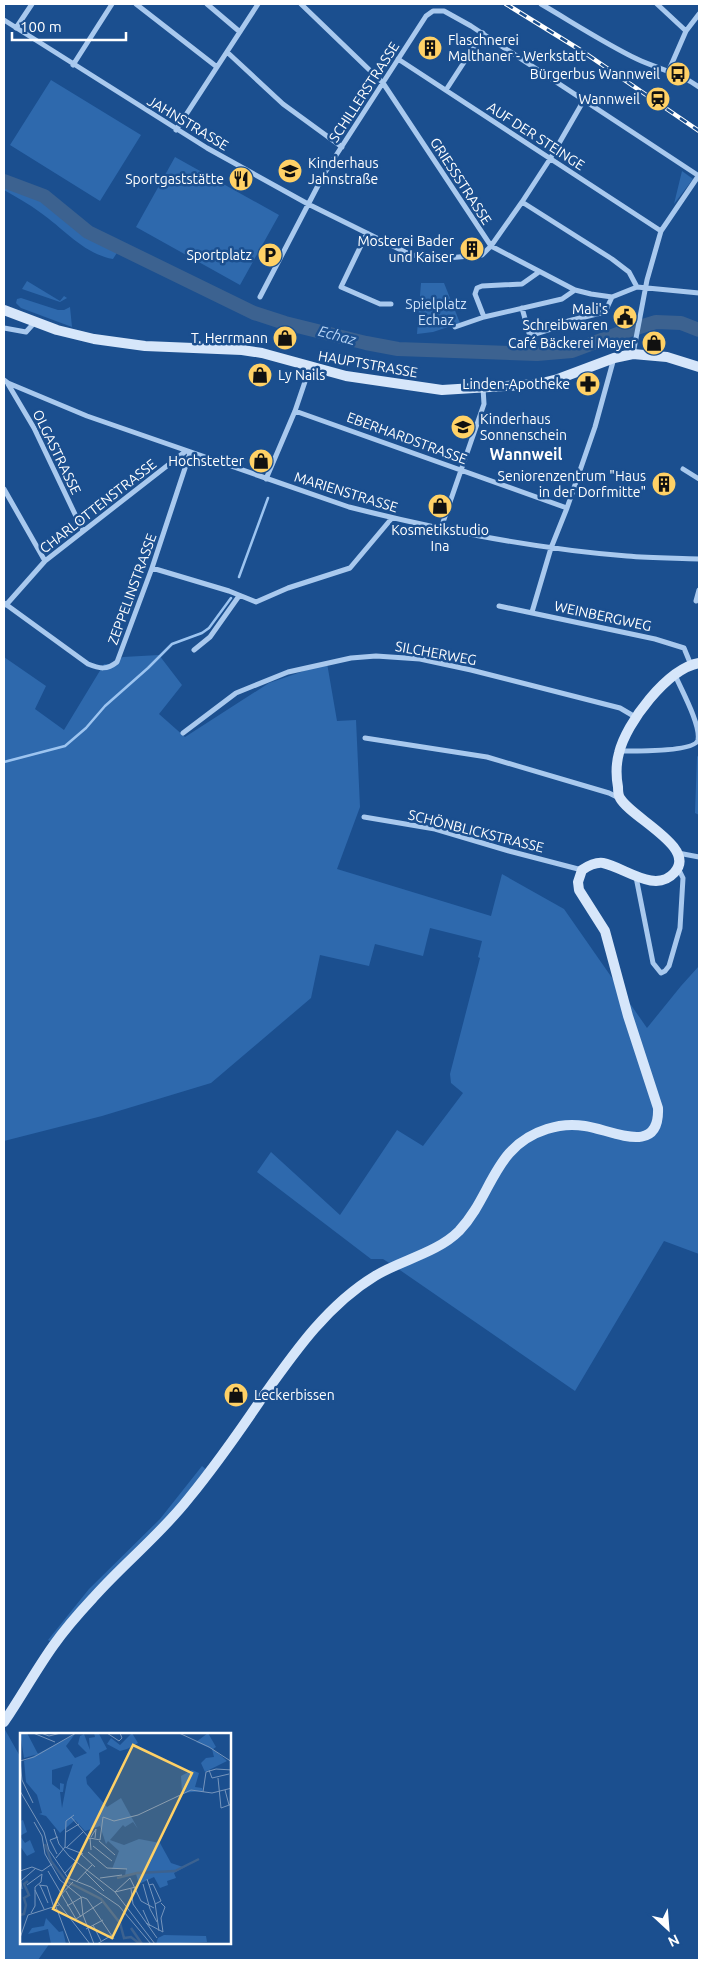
<svg xmlns="http://www.w3.org/2000/svg" width="703" height="1964" font-family="Ubuntu,sans-serif">
<style>
.green{fill:#2e69ad}
.lines{fill:none;stroke-linecap:round;stroke-linejoin:round}
.stream{stroke:#9cc4f0;stroke-width:2.5}
.river{stroke:#3c6290;stroke-width:14}
.street{stroke:#a9c9ee;stroke-width:5}
.secondary{stroke:#d6e6fa;stroke-width:10}
.rail-casing{stroke:#fff;stroke-width:4.5}
.rail{stroke:#1b4f8f;stroke-width:2.5;stroke-dasharray:8;stroke-linecap:butt}
.labels{text-anchor:middle;dominant-baseline:central;stroke-width:5;stroke-linejoin:round;paint-order:stroke}
.poi-label{font-size:14px;fill:#fff;stroke:#1b4f8f;text-anchor:end}
.street-label{font-size:14px;fill:#fff;stroke:#1b4f8f}
.park-label{font-size:14px;fill:#cfe3fa;stroke:#1b4f8f}
.water-label{font-size:15px;font-style:italic;fill:#b5d3f5;stroke:#1b4f8f}
.quarter-label{font-size:16px;font-weight:bold;fill:#fff;stroke:#1b4f8f}
.inset-river{fill:none;stroke:#3c6290;stroke-width:2.5}
.inset-road{fill:none;stroke:#7695bc;stroke-width:1}
.view{fill:#ffd166;fill-opacity:0.15;stroke:#ffd166;stroke-width:2.5}
.inset-edge{fill:none;stroke:#fff;stroke-width:2.5}
</style>
<rect width="100%" height="100%" fill="#1b4f8f"/>
<path class="green" d="M51 80 141 135 100 201 10 145Z
M175 157 279 215 240 285 136 227Z
M682 171 693 179 674 204Z
M4 181 44 196 88 232 120 248 113 259C84 254 64 229 41 213 29 204 16 197 4 190Z
M27 281 60 301 64 296 67 298 60 302 22 289Z
M421 283H444L460 323 433 332 417 334Z
M21 298 58 310H64L70 307 72 327 21 308 16 303 17 299Z
M159 655 182 685 159 714 185 737 269 683 327 663 337 721 356 720 360 807 337 869 491 916 502 874 564 909 647 1028 681 986 699 966V1254L664 1241 575 1391 394 1266 383 1259H371L257 1172 271 1152 340 1215 397 1130 423 1146 463 1093 451 1083 450 1074 480 958 478 957 482 941 430 928 423 956 375 944 369 966 320 955 311 998 211 1083 102 1116 4 1141V657L46 686 35 709 64 730 104 664H111L123 657Z
M699 754V815L695 813 697 757Z
M202 1466 209 1472 54 1644 48 1640 89 1589 160 1519Z
M4 1728 21 1758V1943H50L38 1960H4Z"/>
<g class="lines">
<path class="stream" d="M239 577 268 498
M4 762 65 746 86 728 105 706 148 668 172 644 202 633 209 628 231 598"/>
<path class="river" d="M4 181 44 196 88 232 254 313 285 323 366 343 398 349 537 354 572 351 620 333 656 322 681 323 699 330"/>
<path class="street" d="M136 4 217 67
M207 4 240 32
M301 4 383 83 491 246 575 290 591 294 612 297 637 287 699 293
M541 4C572 22 604 43 637 59 658 69 680 73 699 87
M657 4 686 31
M4 20 207 148 308 204 405 252 419 257 435 259 482 255 491 246 522 202 550 159 584 100
M16 28 32 4
M227 52 283 104 342 147
M398 59 661 231
M73 65 112 4
M669 70 686 31 699 14
M446 90 483 33
M176 130 258 4
M522 202 612 259 629 272 637 287
M367 233 341 287 380 304H391
M260 297 324 174 426 16 433 11H444L471 26 699 176
M522 308 529 333 532 335 554 328 568 321 605 312 612 297
M484 317 475 294 477 288 482 286 522 284 539 272
M455 327 484 317 562 299 575 290
M4 328 26 332 35 322
M633 354 647 280 661 231 699 175
M4 380 8 383 87 416 349 507C440 530 534 549 627 556 651 558 675 558 699 559
M8 384 34 428 83 531
M295 411 567 508
M683 469 699 479
M266 479 295 411 310 367
M4 489 45 561
M441 528 484 404 483 388
M152 568 229 591 256 602 288 588 350 568 392 518
M696 601 699 590
M4 603 88 664C100 669 107 670 117 662L152 568 190 453
M6 605 45 561 186 451
M499 606 655 639 684 648 691 665
M532 612 551 548 567 508 595 427 614 358
M194 650 210 637 239 596
M183 733 236 693 288 672 351 658 376 656 420 659 471 670 620 708 637 718
M365 738 487 757 609 793 619 798
M619 751C632 751 695 752 698 740 701 725 681 689 675 675
M364 817 435 829 509 851 582 870
M678 853 699 857
M636 877 653 963 661 973 665 971 669 966 680 928 683 878 678 868"/>
<path class="secondary" d="M4 310 57 330 94 339 145 346 242 350 262 353 346 376 442 390 538 384 558 379 614 358 633 354 667 357 699 367
M4 1722C21 1697 36 1670 53 1646 65 1629 79 1613 93 1598 124 1563 160 1535 189 1498 215 1466 239 1432 262 1398 294 1353 327 1305 375 1276 401 1260 437 1253 459 1231 493 1195 493 1146 547 1129 559 1125 573 1124 585 1126 612 1130 660 1157 658 1108L628 1016 605 931 579 890 578 882 582 870C588 866 595 862 603 863 624 867 655 894 674 873 699 848 631 818 620 798 618 795 618 790 618 787 616 776 616 764 619 753 626 723 667 669 699 663"/>
<defs>
<path id="rail" d="M506 4 582 51 699 131"/>
</defs>
<use href="#rail" class="rail-casing"/>
<use href="#rail" class="rail"/>
</g>
<defs>
<symbol id="building-disc" viewBox="-11 -11 22 22"><circle r="9.5" fill="#ffd166" stroke="#1b4f8f"/><path d="M-4-6H4V6H1V3H-1V6H-4ZM-2.5-4.3h1.7v1.8h-1.7ZM.8-4.3h1.7v1.8H.8ZM-2.5-1h1.7V.8h-1.7ZM.8-1h1.7V.8H.8Z" fill="#111"/></symbol>
<symbol id="bus-disc" viewBox="-11 -11 22 22"><circle r="9.5" fill="#ffd166" stroke="#1b4f8f"/><path d="M-5-6H5V4H4V6H2V4H-2V6H-4V4H-5ZM-3.5-4V0h7V-4ZM-3.5 1.2v1.5H-2V1.2ZM2 1.2v1.5H3.5V1.2Z" fill="#111"/></symbol>
<symbol id="station-disc" viewBox="-11 -11 22 22"><circle r="9.5" fill="#ffd166" stroke="#1b4f8f"/><path d="M-3-6H3Q5-6 5-4V2Q5 4 3 4L4.5 6H3L1.5 4h-3L-3 6H-4.5L-3 4Q-5 4-5 2V-4Q-5-6-3-6ZM-3.5-4v3h7v-3ZM-3.5 1v1.5H-2V1ZM2 1v1.5H3.5V1Z" fill="#111"/></symbol>
<symbol id="school-disc" viewBox="-11 -11 22 22"><circle r="9.5" fill="#ffd166" stroke="#1b4f8f"/><path d="M0-5L7-2L0 1L-7-2ZM-4 1L0 2.5L4 1V4Q0 6-4 4Z" fill="#111"/></symbol>
<symbol id="restaurant-disc" viewBox="-11 -11 22 22"><circle r="9.5" fill="#ffd166" stroke="#1b4f8f"/><path d="M-5-6h1v4h1v-4h1v4h1v-4h1v5L-1.5 .5V6h-2V.5L-5-1ZM5-6V6H3V1.5H1.5Q1.5-4 5-6Z" fill="#111"/></symbol>
<symbol id="parking-disc" viewBox="-11 -11 22 22"><circle r="9.5" fill="#ffd166" stroke="#1b4f8f"/><path d="M-3.5-5.5H1a3.5 3.5 0 0 1 0 7H-1V5.5H-3.5ZM-1-3.4V-.6H.8a1.4 1.4 0 0 0 0-2.8Z" fill="#111"/></symbol>
<symbol id="civic-disc" viewBox="-11 -11 22 22"><circle r="9.5" fill="#ffd166" stroke="#1b4f8f"/><path d="M-.6-6.5H3V-4.5H.6V-3L4-1V1h2V6H-6V1h2V-1L-.6-3ZM-1.2 2.5V6h2.4V2.5Z" fill="#111"/></symbol>
<symbol id="shop-disc" viewBox="-11 -11 22 22"><circle r="9.5" fill="#ffd166" stroke="#1b4f8f"/><path d="M-5-2.5h2.3a2.7 3.5 0 0 1 5.4 0H5L5.5 6h-11ZM-1.5-2.5h3a1.5 2.3 0 0 0-3 0Z" fill="#111"/></symbol>
<symbol id="pharmacy-disc" viewBox="-11 -11 22 22"><circle r="9.5" fill="#ffd166" stroke="#1b4f8f"/><path d="M-2-6h4v4h4v4h-4v4h-4v-4h-4v-4h4Z" fill="#111"/></symbol>
</defs>
<g fill-rule="evenodd">
<use href="#building-disc" x="416" y="34" width="28" height="28"/>
<use href="#bus-disc" x="664" y="60" width="28" height="28"/>
<use href="#station-disc" x="644" y="85" width="28" height="28"/>
<use href="#school-disc" x="276" y="157" width="28" height="28"/>
<use href="#restaurant-disc" x="227" y="165" width="28" height="28"/>
<use href="#building-disc" x="458" y="235" width="28" height="28"/>
<use href="#parking-disc" x="256" y="241" width="28" height="28"/>
<use href="#civic-disc" x="611" y="303" width="28" height="28"/>
<use href="#shop-disc" x="271" y="324" width="28" height="28"/>
<use href="#shop-disc" x="640" y="329" width="28" height="28"/>
<use href="#shop-disc" x="246" y="361" width="28" height="28"/>
<use href="#pharmacy-disc" x="574" y="370" width="28" height="28"/>
<use href="#school-disc" x="449" y="413" width="28" height="28"/>
<use href="#shop-disc" x="247" y="447" width="28" height="28"/>
<use href="#building-disc" x="650" y="470" width="28" height="28"/>
<use href="#shop-disc" x="426" y="492" width="28" height="28"/>
<use href="#shop-disc" x="222" y="1381" width="28" height="28"/>
</g>
<g class="labels">
<g class="poi-label">
<text x="448" y="40" text-anchor="start">Flaschnerei<tspan x="448" dy="16">Malthaner - Werkstatt</tspan></text>
<text x="660" y="74">Bürgerbus Wannweil</text>
<text x="640" y="99">Wannweil</text>
<text x="308" y="163" text-anchor="start">Kinderhaus<tspan x="308" dy="16">Jahnstraße</tspan></text>
<text x="224" y="179">Sportgaststätte</text>
<text x="454" y="241">Mosterei Bader<tspan x="454" dy="16">und Kaiser</tspan></text>
<text x="252" y="255">Sportplatz</text>
<text x="608" y="309">Mali's<tspan x="608" dy="16">Schreibwaren</tspan></text>
<text x="268" y="338">T. Herrmann</text>
<text x="636" y="343">Café Bäckerei Mayer</text>
<text x="278" y="375" text-anchor="start">Ly Nails</text>
<text x="570" y="384">Linden-Apotheke</text>
<text x="480" y="419" text-anchor="start">Kinderhaus<tspan x="480" dy="16">Sonnenschein</tspan></text>
<text x="244" y="461">Hochstetter</text>
<text x="646" y="476">Seniorenzentrum "Haus<tspan x="646" dy="16">in der Dorfmitte"</tspan></text>
<text x="440" y="530" text-anchor="middle">Kosmetikstudio<tspan x="440" dy="16">Ina</tspan></text>
<text x="254" y="1395" text-anchor="start">Leckerbissen</text>
</g>
<g class="street-label">
<text transform="translate(364 92) rotate(-57)">SCHILLERSTRASSE</text>
<text transform="translate(188 123) rotate(31)">JAHNSTRASSE</text>
<text transform="translate(536 136) rotate(33)">AUF DER STEINGE</text>
<text transform="translate(461 181) rotate(57)">GRIESSSTRASSE</text>
<text transform="translate(368 364) rotate(10)">HAUPTSTRASSE</text>
<text transform="translate(407 438) rotate(20)">EBERHARDSTRASSE</text>
<text transform="translate(57 452) rotate(64)">OLGASTRASSE</text>
<text transform="translate(346 492) rotate(17)">MARIENSTRASSE</text>
<text transform="translate(98 506) rotate(-38)">CHARLOTTENSTRASSE</text>
<text transform="translate(132 589) rotate(-70)">ZEPPELINSTRASSE</text>
<text transform="translate(603 616) rotate(12)">WEINBERGWEG</text>
<text transform="translate(436 653) rotate(10)">SILCHERWEG</text>
<text transform="translate(476 831) rotate(14)">SCHÖNBLICKSTRASSE</text>
</g>
<g class="park-label">
<text x="436" y="304">Spielplatz<tspan x="436" dy="16">Echaz</tspan></text>
</g>
<g class="water-label">
<text transform="translate(337 335) rotate(15)">Echaz</text>
</g>
<g class="quarter-label">
<text x="526" y="454">Wannweil</text>
</g>
</g>
<g transform="translate(20 1733)">
<rect width="211" height="211" fill="#1b4f8f"/>
<path d="M0 0H7L18 21 4 25ZM74 0 79 1 87 16 79 20 80 31 66 44 67 51 87 74 101 65 118 96 113 89 105 94 103 92 90 107 104 112 119 106 140 110 151 130 163 134 172 130 154 140 156 145 147 148 148 152 140 155 134 144 119 151 116 141 105 143 106 136H92L99 118 88 108 86 111 80 93 65 98 55 87 40 100 26 83 19 81 22 80 17 62 6 49 4 28 55 1 46 13 55 25 67 20 58 11 60 3 64 1 70 17 69 5 75 4ZM53 31 47 49 42 75 40 59H43L44 51 40 50V57L32 51V37ZM112 0 118 10 107 16 100 18 87 11 91 5 100 12ZM188 0 196 14 193 16 207 28 185 39 181 30 186 25 194 24 192 16 176 9ZM172 37 179 40 175 54 182 55 183 58 162 60 161 43ZM3 87 7 99 0 103 5 110 10 107 15 119 7 123 0 113V88ZM26 185 39 199 43 198 46 211H31L28 196 8 201 12 195 24 193ZM144 202 186 203 187 209 136 211 138 205Z" fill="#2e69ad" fill-rule="evenodd"/>
<path class="inset-river" d="M25 111 31 128 46 148 81 166 100 190 104 205 111 204 120 211M97 145 117 140 155 138 179 126M0 182 4 181 6 172 4 165 9 162 4 151 8 148M111 195 122 211"/>
<path class="inset-road" d="M13 0 35 9M21 0 29 3 41 0M87 0 99 8 102 5 100 0M159 0 189 14 212 29M0 28 14 24 56 0M0 28 2 47 13 70M189 37 192 45 209 41M198 45 201 75 212 71M205 57 209 72M0 58 24 99 29 117 48 145 71 154 99 173 131 211M183 59 186 39 196 36 212 37M51 84 70 106M14 89 22 103 25 121 40 147 61 164 63 182 74 211M34 96 39 111 49 123 95 159 135 211M46 99 59 91M71 104 76 96 75 105M79 108 95 122M73 113 92 128M45 114 46 88 54 82M46 115 63 99M71 117 70 105 80 107 83 84 94 88 118 82 171 57 192 60 212 55M68 119 87 135 107 136M37 121 30 107 38 104M61 121 75 134M36 125 45 114 63 121M0 138 12 134 22 138 32 131M28 138 56 186 82 169M65 139 84 158M45 140 58 126M80 145 102 142M127 146 135 170 139 198M53 149 36 167 70 211M56 149 72 132M123 151 130 176 137 189M7 152 22 141 21 149 15 154V173L11 180M19 152 27 153 34 175M20 152 28 170M129 152 133 151 141 168 135 171M2 156 1 148 16 135M111 156 113 171 137 205M15 157 24 176M46 158 61 184M95 159 110 145 121 168 134 175M95 159 116 154M141 170 145 174 141 185 143 199M47 173 62 164 67 166 94 206M36 174 50 211M123 177 130 193M126 190 143 199M73 192 81 208M66 196 83 187M0 205 8 182 39 172M77 211 92 202"/>
<path class="view" d="M113 12 172 40 92 205 33 176Z"/>
<rect width="211" height="211" class="inset-edge"/>
</g>
<rect width="703" height="1964" fill="none" stroke="#ffffff" stroke-width="10"/>
<g transform="translate(668 1929) rotate(154)" stroke="#1b4f8f" stroke-width="4" paint-order="stroke">
<path d="M0-4L9 19L0 12L-9 19Z" fill="#ffffff"/>
<text y="-8" font-size="14" font-weight="bold" text-anchor="middle" fill="#ffffff">N</text>
</g>
<path d="M12 32v8h114v-8" fill="none" stroke="#ffffff" stroke-width="2.5"/>
<text x="20" y="32" font-size="15" fill="#ffffff" stroke="#1b4f8f" stroke-width="4" paint-order="stroke">100 m</text>
</svg>
